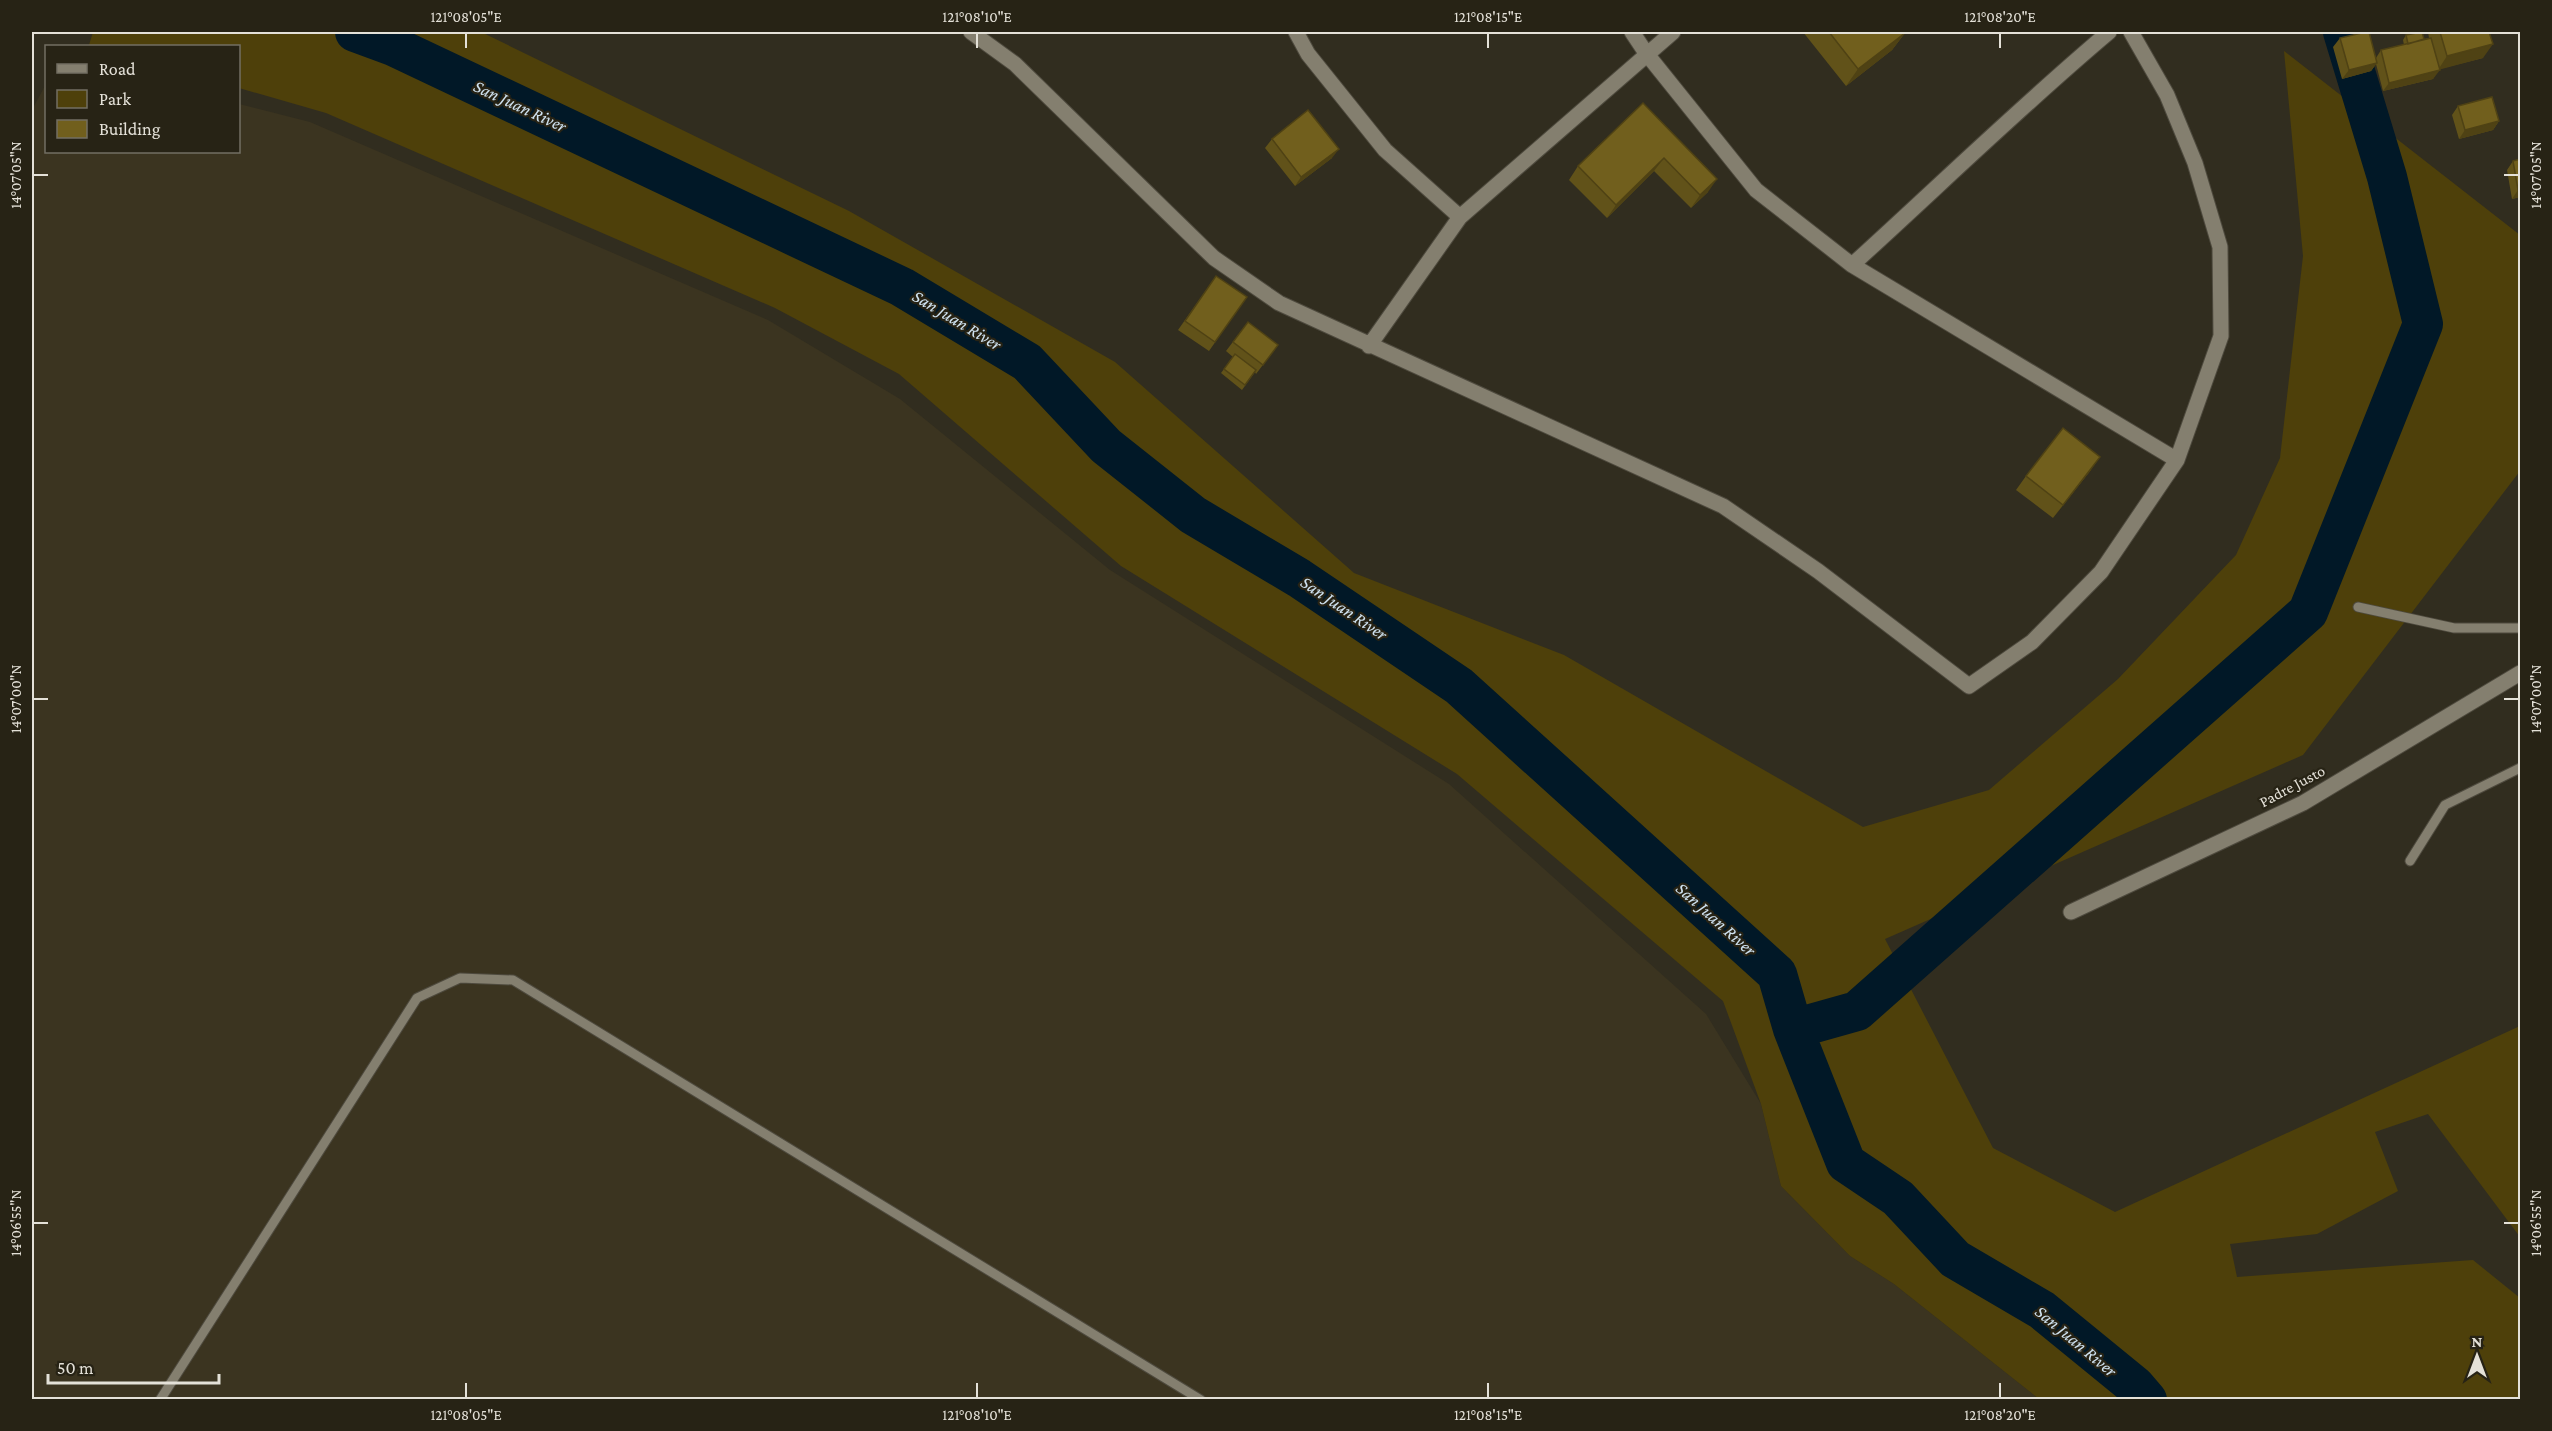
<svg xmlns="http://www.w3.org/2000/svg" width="2552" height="1431" font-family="'Crimson Pro',serif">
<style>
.built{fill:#3b3420}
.green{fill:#4e400a}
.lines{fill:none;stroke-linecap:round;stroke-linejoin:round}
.river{stroke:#011827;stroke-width:40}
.service-casing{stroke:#4e4a3e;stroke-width:11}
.minor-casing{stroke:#4e4a3e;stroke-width:17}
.service{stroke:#847f6f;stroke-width:9}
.minor{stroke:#847f6f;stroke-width:15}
.wall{fill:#615219}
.shaded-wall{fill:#4f4214}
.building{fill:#715f1d;stroke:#4f4214;stroke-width:1.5}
.ticks{fill:none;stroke:#e4e1d8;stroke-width:2}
.labels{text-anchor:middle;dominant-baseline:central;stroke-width:4.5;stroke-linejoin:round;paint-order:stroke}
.street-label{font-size:16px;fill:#e4e1d8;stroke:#272315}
.water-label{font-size:18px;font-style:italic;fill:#cfe2f0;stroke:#272315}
.neatline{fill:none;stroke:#e4e1d8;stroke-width:2}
.ticks-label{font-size:15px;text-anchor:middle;fill:#e4e1d8}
</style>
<rect width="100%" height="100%" fill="#312d1f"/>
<path class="built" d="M46 84V152H238L239 104 310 122 768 320 900 399 1110 570 1449 784 1706 1014 1761 1104 1781 1186 1850 1256 1894 1284 2039 1399 32 1400V110Z"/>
<path class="green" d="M93 32H481L849 211 1115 362 1354 573 1564 655 1863 827 1989 790 2118 679 2236 555 2280 458 2303 256 2284 51 2520 235V471L2303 755 1885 939 1993 1148 2115 1212 2520 1026V1237L2428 1114 2375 1132 2398 1191 2317 1234 2230 1244 2237 1277 2473 1260 2520 1298V1399H2039L1894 1284 1850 1256 1781 1186 1761 1104 1723 1001 1457 774 1121 566 899 374 775 308 326 113 239 88 238 46H95L89 45Z"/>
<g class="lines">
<path class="river" d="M355 32 393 46 902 287 1027 362 1106 446 1193 515 1299 578 1459 686 1777 974 1793 1029 1846 1163 1898 1198 1955 1259 2042 1310 2135 1386 2147 1400
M1793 1029 1857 1011 2308 612 2423 324 2387 177 2343 32"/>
<defs>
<path id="service" d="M2358 607 2454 628H2520
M2410 861 2445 805 2520 768
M160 1400 417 998 460 978 513 980 1201 1400"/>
<path id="minor" d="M971 32 1015 64 1214 258 1279 303 1723 506 1818 571 1969 686 2032 642 2101 572 2177 460 2221 336 2220 247 2195 163 2167 95 2131 32
M1296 32 1308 54 1385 150 1460 217
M1632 32 1646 53 1756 190 1852 265 2177 460
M1852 265C1938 187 2021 106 2109 32
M1369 346 1460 217 1673 32
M2071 912 2303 803 2520 673"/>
</defs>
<use href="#service" class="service-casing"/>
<use href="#minor" class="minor-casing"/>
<use href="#service" class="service"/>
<use href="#minor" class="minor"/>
</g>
<path class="wall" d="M1803 32H1904L1905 33 1892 50 1846 86Z
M2428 32H2489L2483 58 2439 69 2433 79 2383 91 2376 64 2371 71 2342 79 2333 47 2340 38 2376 58 2381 50 2404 45 2403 40 2406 35 2424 39 2429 38Z
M1643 103 1708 192 1691 208 1654 171 1607 218 1569 180 1578 166Z
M2458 106 2499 121 2493 130 2459 139 2452 115Z
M1272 139 1332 158 1295 186 1265 148Z
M2520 159V197L2512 199 2507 170 2513 161Z
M1216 276 1247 297 1209 351 1178 330Z
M1248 322 1278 345 1256 374 1255 372 1242 390 1221 373 1233 357 1226 351Z
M2091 470 2053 518 2016 490 2026 476Z"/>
<path class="shaded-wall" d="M1905 33 1892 50 1846 86 1858 69Z
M2493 44 2483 58 2438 70 2447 56Z
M2377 63 2371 71 2342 79 2349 70Z
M2440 70 2433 79 2383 91 2389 83Z
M2499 121 2493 130 2459 139 2465 130Z
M1339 149 1332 158 1295 186 1301 177Z
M1664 158 1654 171 1607 218 1616 205Z
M1717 179 1708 192 1691 208 1700 195Z
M2520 189V197L2512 199 2518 190Z
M2100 457 2091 470 2053 518 2063 505Z"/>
<path class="building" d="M1829 32H1904L1905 33 1858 69Z
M2366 32H2369L2377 63 2349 70 2340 38Z
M2422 32 2424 39 2408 44 2406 35Z
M2440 32H2489L2493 44 2447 56Z
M2431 38 2440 70 2389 83 2381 50Z
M2492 97 2499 121 2465 130 2458 106Z
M1643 103 1717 179 1700 195 1664 158 1616 205 1578 166Z
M1308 110 1339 149 1301 177 1272 139Z
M2520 159V189L2518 190 2513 161Z
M1216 276 1247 297 1215 342 1185 321Z
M1248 322 1278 345 1263 365 1233 342Z
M1235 354 1256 370 1245 385 1224 369Z
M2063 428 2100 457 2063 505 2026 476Z"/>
<path class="ticks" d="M466 33V48M977 33V48M1488 33V48M2000 33V48M33 175H48M2504 175H2519M33 699H48M2504 699H2519M33 1223H48M2504 1223H2519M466 1383V1398M977 1383V1398M1488 1383V1398M2000 1383V1398"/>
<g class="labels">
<g class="street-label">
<text transform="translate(2292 786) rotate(-28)">Padre Justo</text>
</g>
<g class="water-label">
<text transform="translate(520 106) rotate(25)">San Juan River</text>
<text transform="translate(957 320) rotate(31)">San Juan River</text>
<text transform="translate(1344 608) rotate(34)">San Juan River</text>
<text transform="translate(1716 919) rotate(42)">San Juan River</text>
<text transform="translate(2076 1341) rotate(40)">San Juan River</text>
</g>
</g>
<rect width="2552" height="1431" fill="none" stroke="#272315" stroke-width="66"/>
<rect x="45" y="45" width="195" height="108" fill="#272315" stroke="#736f63" stroke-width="1.5"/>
<rect x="57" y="64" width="30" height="9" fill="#847f6f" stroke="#736f63" stroke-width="1.5"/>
<text x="99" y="75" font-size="18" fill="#e4e1d8">Road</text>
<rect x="57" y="90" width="30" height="18" fill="#4e400a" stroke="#736f63" stroke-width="1.5"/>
<text x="99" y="105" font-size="18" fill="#e4e1d8">Park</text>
<rect x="57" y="120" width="30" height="18" fill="#715f1d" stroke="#736f63" stroke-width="1.5"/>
<text x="99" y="135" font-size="18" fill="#e4e1d8">Building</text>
<g transform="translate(2477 1356)" stroke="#272315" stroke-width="4.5" paint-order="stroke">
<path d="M0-4.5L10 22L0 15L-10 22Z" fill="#e4e1d8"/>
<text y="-9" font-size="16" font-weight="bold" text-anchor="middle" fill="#e4e1d8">N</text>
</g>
<path d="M48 1374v9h171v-9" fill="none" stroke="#e4e1d8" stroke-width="3"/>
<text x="57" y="1374" font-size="18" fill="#e4e1d8" stroke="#272315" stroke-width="4.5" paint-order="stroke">50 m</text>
<rect x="33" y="33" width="2486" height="1365" class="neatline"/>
<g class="ticks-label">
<text x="466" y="22">121°08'05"E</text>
<text x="977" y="22">121°08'10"E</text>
<text x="1488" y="22">121°08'15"E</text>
<text x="2000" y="22">121°08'20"E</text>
<text transform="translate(16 175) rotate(-90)" y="5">14°07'05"N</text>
<text transform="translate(2536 175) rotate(-90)" y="5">14°07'05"N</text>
<text transform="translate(16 699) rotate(-90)" y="5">14°07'00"N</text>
<text transform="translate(2536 699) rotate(-90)" y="5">14°07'00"N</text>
<text transform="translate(16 1223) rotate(-90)" y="5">14°06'55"N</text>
<text transform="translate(2536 1223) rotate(-90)" y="5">14°06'55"N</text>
<text x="466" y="1420">121°08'05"E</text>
<text x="977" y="1420">121°08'10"E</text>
<text x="1488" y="1420">121°08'15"E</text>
<text x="2000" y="1420">121°08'20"E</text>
</g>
</svg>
